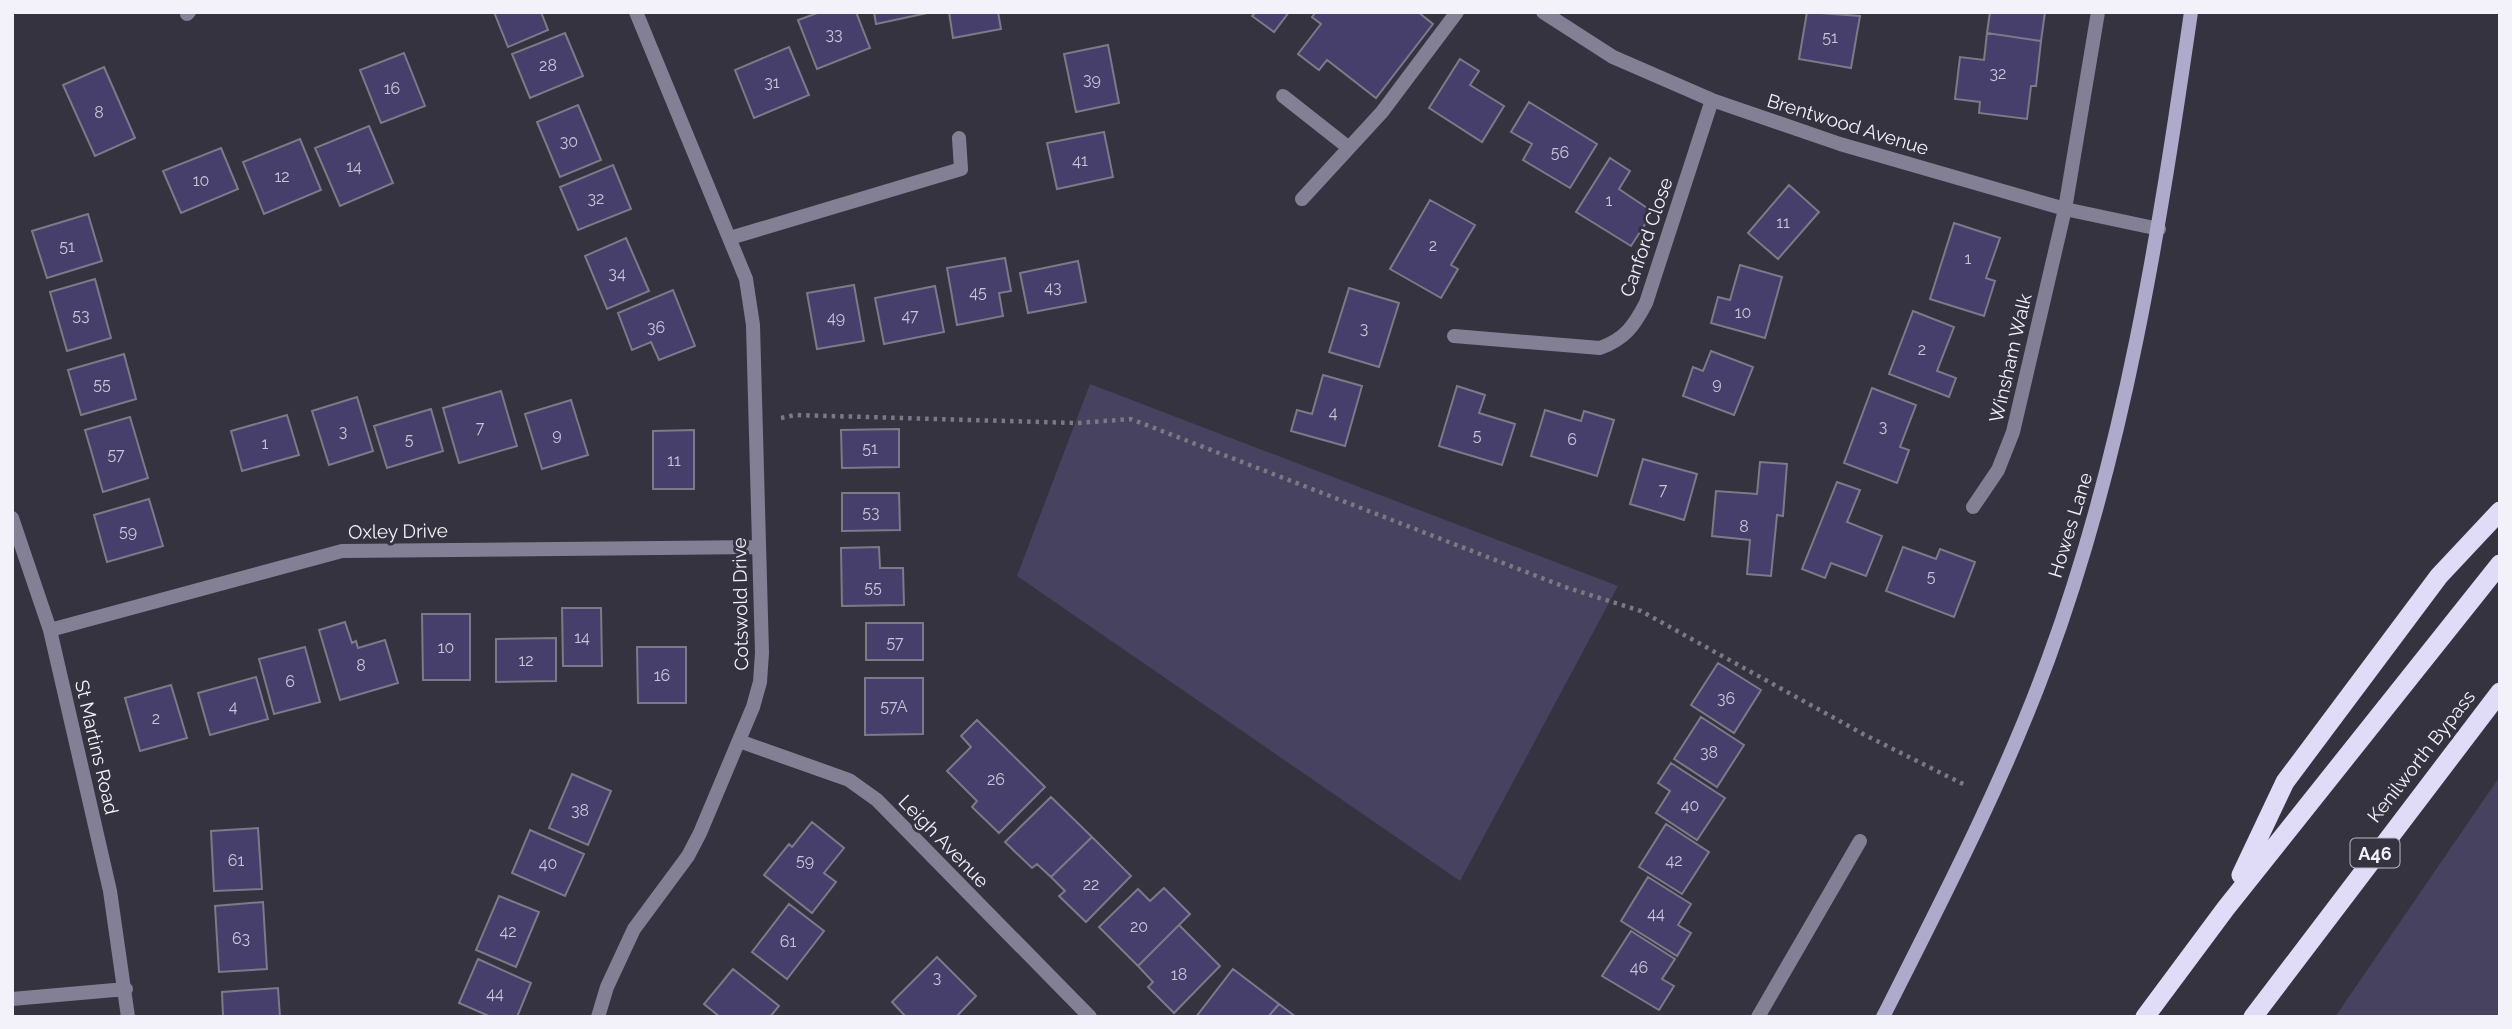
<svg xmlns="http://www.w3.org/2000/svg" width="2512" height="1029" font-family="Raleway,sans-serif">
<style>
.green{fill:#46425f}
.building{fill:#473f6b;stroke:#7b7a88;stroke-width:2}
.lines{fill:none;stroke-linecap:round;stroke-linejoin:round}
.path{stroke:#7b7984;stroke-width:4.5;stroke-dasharray:3.5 5;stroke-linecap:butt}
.service{stroke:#838096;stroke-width:14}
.minor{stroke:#838096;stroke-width:14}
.secondary{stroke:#aeaacc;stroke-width:14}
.trunk{stroke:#e0dcf8;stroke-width:19}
.labels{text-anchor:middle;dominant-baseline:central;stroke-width:6;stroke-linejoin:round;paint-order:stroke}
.number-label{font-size:16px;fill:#c8c5d6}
.shield{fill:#353340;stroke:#bab9c2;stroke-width:2}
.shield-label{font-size:18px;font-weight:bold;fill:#f3f2fa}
.street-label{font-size:19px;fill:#f3f2fa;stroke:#353340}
</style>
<rect width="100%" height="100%" fill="#353340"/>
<path class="green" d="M1090 384 1618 586 1460 881 1017 576Z
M2500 776V1017H2334H2335Z"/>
<path class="building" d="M494 12H541L548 30 508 47Z
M820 12H856L870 48 817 69 798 20Z
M874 12H932L876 24Z
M949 12H998L1001 29 953 38Z
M1256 12H1289L1274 32 1252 16Z
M1316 12H1418L1433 24 1376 98 1327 60 1319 70 1298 54 1321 24 1312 17Z
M1807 12 1860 16 1851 68 1799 59Z
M1990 12H2045L2041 41 1987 33Z
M565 33 583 76 530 98 512 54Z
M1987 33 2041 41 2036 86H2031L2027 119 1979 113 1980 102 1955 99 1960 57 1984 60Z
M1108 45 1119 103 1076 112 1064 54Z
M789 47 809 95 754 118 735 70Z
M404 53 425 106 381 123 360 70Z
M1460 59 1479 71 1470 85 1504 106 1482 142 1429 108Z
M104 67 135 138 95 156 63 85Z
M1529 102 1597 144 1570 188 1523 160 1532 144 1511 132Z
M578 105 601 160 560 177 537 122Z
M369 126 393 183 340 206 315 148Z
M1104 132 1113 177 1057 189 1047 143Z
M300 139 321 190 264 214 243 162Z
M221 148 238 189 181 213 163 171Z
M1610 158 1630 171 1619 189 1653 212 1631 246 1576 212Z
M613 165 631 209 578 230 560 187Z
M1789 185 1819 212 1778 259 1748 233Z
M1430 200 1475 225 1451 265 1458 269 1441 298 1390 269Z
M88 214 102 261 47 278 32 231Z
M1954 223 2000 238 1986 278 1995 281 1984 316 1930 299Z
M626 238 649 291 607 309 585 256Z
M1005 258 1011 291 999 293 1003 316 957 325 947 268Z
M1078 261 1086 302 1028 313 1020 273Z
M1740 265 1782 277 1765 338 1711 323 1718 297 1730 300Z
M95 279 111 338 67 351 50 292Z
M854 285 864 341 817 349 807 293Z
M935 286 944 332 884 344 875 298Z
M1349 288 1399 303 1379 367 1329 352Z
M673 290 695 346 659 360 651 342 632 350 618 313Z
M1913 311 1954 327 1937 371 1956 378 1949 397 1889 374Z
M1711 351 1753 367 1734 415 1683 396 1693 367 1703 371Z
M124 354 136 399 81 415 68 370Z
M1323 375 1362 386 1345 446 1291 431 1297 410 1312 414Z
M1457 386 1485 395 1479 413 1515 424 1502 465 1439 446Z
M1872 388 1916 405 1900 447 1909 450 1897 483 1844 463Z
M501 391 517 446 459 463 443 408Z
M357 397 373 451 329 465 312 411Z
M571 400 588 455 542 469 525 414Z
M431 409 443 451 387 468 374 426Z
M1545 410 1581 421 1584 411 1614 420 1597 476 1531 456Z
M287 415 299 455 242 471 231 431Z
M130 417 148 478 103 492 85 430Z
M899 429V467L842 468 841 430Z
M694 430V489H653V431Z
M1643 459 1697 474 1684 520 1630 504Z
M1760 462 1787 464 1783 516 1777 515 1771 576 1747 574 1750 540 1712 536 1716 491 1757 494Z
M1837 482 1860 490 1847 522 1882 536 1866 576 1831 563 1825 578 1802 569Z
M842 493H899L900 530 842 531Z
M149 499 163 546 107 562 94 515Z
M879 547 880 568H903L904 605 842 606 841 548Z
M1903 547 1936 559 1940 549 1975 562 1954 617 1886 591Z
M562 608H601L602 666H563Z
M422 614H470V680H423Z
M345 622 352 643 356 641 358 648 385 640 398 683 340 700 319 630Z
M866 623H923V660H866Z
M556 638V681L496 682V639Z
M305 647 320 702 274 714 259 659Z
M637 647H686V703H638Z
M1718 663 1761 690 1734 733 1691 705Z
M256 677 268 719 210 735 198 693Z
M865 678H923V734L865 735Z
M171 685 187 738 140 751 125 698Z
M1701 717 1744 745 1717 787 1674 759Z
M977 720 1045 787 999 833 972 807 977 801 947 771 971 747 961 736Z
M1671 763 1725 798 1697 840 1656 813 1670 791 1658 783Z
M572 774 611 791 588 845 549 828Z
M1051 797 1092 837 1051 877 1037 864 1032 868 1005 842Z
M812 822 844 848 824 873 836 882 812 913 764 875 789 844 792 847Z
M1666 824 1709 852 1682 894 1639 867Z
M258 828 262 889 214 891 211 831Z
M530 830 584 854 565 896 512 873Z
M1092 837 1131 876 1086 922 1059 896 1065 891 1051 877Z
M1648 877 1691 904 1678 925 1691 933 1677 956 1621 921Z
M1164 888 1190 914 1138 966 1099 927 1138 889 1150 901Z
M499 896 539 912 516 967 476 950Z
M263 902 267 969 219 972 215 906Z
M789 904 824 931 787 979 752 952Z
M1179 925 1220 966 1174 1013 1148 987 1153 982 1138 966Z
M1631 931 1675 959 1662 979 1674 986 1659 1010 1602 976Z
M937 957 976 996 956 1017H906L892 1002Z
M478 959 531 983 517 1017H491L459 1003Z
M733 969 779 1006 770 1017H720L704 1004Z
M1233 969 1279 1004 1268 1017H1196Z
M278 988 280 1017H223L222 992Z
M1279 1004 1296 1017H1268Z"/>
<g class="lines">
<path class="path" d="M781 418 795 415 1077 423 1131 419 1565 587 1641 611 1863 734 1967 786"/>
<path class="service" d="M1283 96 1349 148
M1302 199 1382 112 1457 12"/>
<path class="minor" d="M1543 12 1613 57 1712 100 1840 144 2065 209 2159 229
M187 14 189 12
M730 238 961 169 959 138
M1454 336 1600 348C1625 339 1634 326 1646 303L1712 100
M1973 507 1998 470 2013 432 2065 209 2098 12
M12 518 50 630 85 782 110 891 128 1017
M50 630 342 551 759 547
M739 741 849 780 877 800 1090 1017
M12 999 126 989
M598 1017 607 987 634 929 688 856 700 833 753 707 760 682 762 653 753 325 746 279 636 12
M1758 1017 1860 841"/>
<path class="secondary" d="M1883 1017C1942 900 2003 783 2048 660 2125 451 2159 232 2191 12"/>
<path class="trunk" d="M2241 875 2285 782 2439 576 2500 511
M2145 1017 2226 908 2500 564
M2253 1017 2500 692"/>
</g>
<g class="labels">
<g class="number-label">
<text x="834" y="34">33</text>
<text x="1830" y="37">51</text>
<text x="548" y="65">28</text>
<text x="1998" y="73">32</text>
<text x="1092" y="79">39</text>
<text x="772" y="82">31</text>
<text x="392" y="88">16</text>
<text x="99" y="112">8</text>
<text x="569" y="141">30</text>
<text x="1560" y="152">56</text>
<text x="1080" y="160">41</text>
<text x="354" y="166">14</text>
<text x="282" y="176">12</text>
<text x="201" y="180">10</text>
<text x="596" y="198">32</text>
<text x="1609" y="200">1</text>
<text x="1783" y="222">11</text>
<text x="1433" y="245">2</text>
<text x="67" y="246">51</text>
<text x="1968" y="258">1</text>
<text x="617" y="273">34</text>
<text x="1053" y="287">43</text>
<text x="978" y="292">45</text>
<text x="1743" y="312">10</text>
<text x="81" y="315">53</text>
<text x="910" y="315">47</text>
<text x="836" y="317">49</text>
<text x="656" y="327">36</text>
<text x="1364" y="328">3</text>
<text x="1922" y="349">2</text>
<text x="1717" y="383">9</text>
<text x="102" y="384">55</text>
<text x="1333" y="412">4</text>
<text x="1883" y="426">3</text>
<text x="480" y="427">7</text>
<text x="343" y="431">3</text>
<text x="557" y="434">9</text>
<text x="1477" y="435">5</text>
<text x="409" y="439">5</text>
<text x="1572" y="439">6</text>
<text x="265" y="443">1</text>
<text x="870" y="448">51</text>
<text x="116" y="454">57</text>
<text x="674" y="460">11</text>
<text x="1663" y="489">7</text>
<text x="871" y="512">53</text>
<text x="1744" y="526">8</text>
<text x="128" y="531">59</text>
<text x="1931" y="576">5</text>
<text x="873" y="587">55</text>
<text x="582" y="637">14</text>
<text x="895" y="642">57</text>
<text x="446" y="647">10</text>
<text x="526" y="660">12</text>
<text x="361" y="665">8</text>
<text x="662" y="675">16</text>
<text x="290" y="681">6</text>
<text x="1726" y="698">36</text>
<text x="233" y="706">4</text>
<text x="894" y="706">57A</text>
<text x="156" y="718">2</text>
<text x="1709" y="752">38</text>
<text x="996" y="779">26</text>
<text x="1690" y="805">40</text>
<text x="580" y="810">38</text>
<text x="236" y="860">61</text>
<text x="805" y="860">59</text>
<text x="1674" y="860">42</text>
<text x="548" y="863">40</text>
<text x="1091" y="884">22</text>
<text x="1656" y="913">44</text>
<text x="1139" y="926">20</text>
<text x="508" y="931">42</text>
<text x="241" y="938">63</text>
<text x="788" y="941">61</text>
<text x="1639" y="967">46</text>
<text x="1179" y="974">18</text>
<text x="937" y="977">3</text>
<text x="495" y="993">44</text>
</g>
<rect class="shield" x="2350.5" y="838.5" width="49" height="29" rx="5"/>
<g class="shield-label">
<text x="2375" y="853">A46</text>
</g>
<g class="street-label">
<text transform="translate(1848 124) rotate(17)">Brentwood Avenue</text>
<text transform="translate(1646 237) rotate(-71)">Canford Close</text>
<text transform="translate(2010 358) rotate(-77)">Winsham Walk</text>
<text transform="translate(2070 525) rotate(-73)">Howes Lane</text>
<text transform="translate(398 531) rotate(-1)">Oxley Drive</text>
<text transform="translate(740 604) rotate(-91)">Cotswold Drive</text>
<text transform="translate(97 747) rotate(77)">St Martins Road</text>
<text transform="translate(2421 756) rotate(-52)">Kenilworth Bypass</text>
<text transform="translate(944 841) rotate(46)">Leigh Avenue</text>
</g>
</g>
<rect width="2512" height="1029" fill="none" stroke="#f3f2fa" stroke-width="28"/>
</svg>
